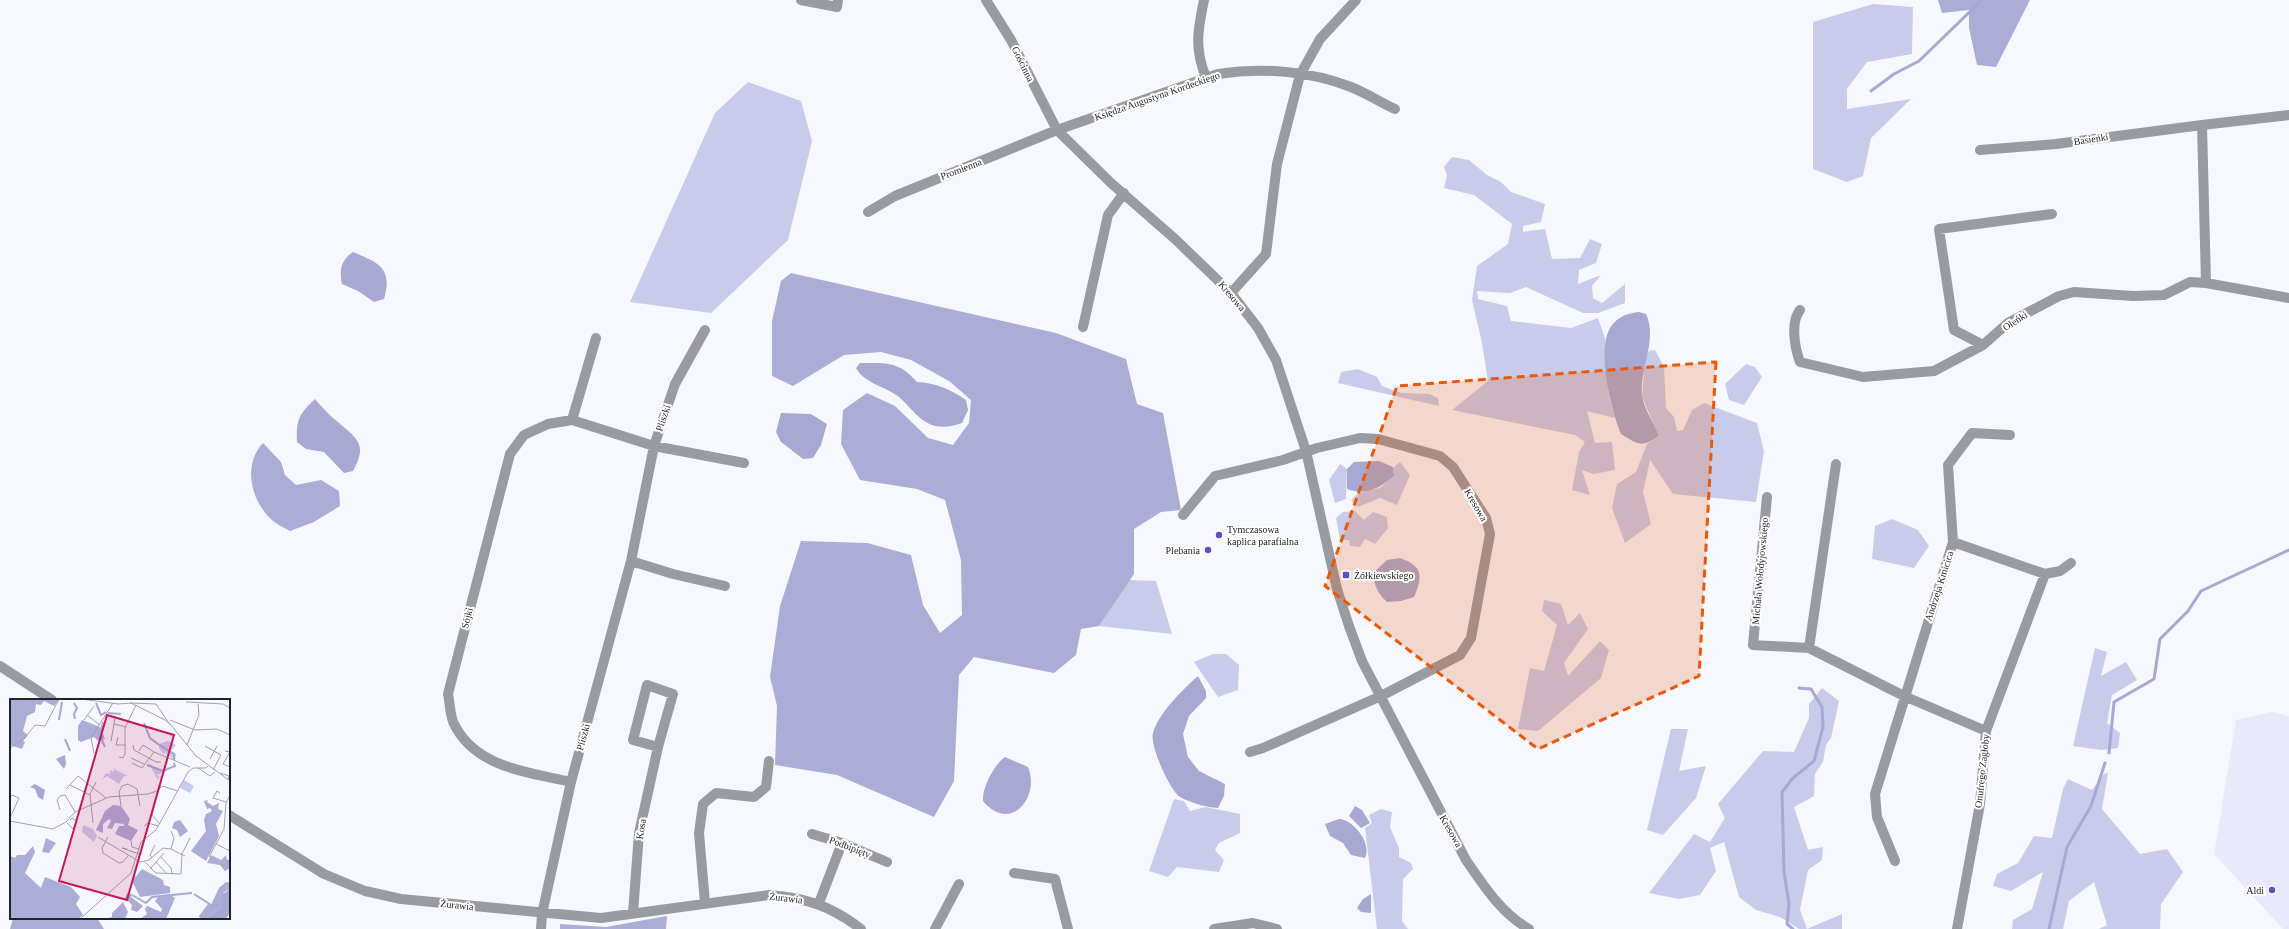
<svg xmlns="http://www.w3.org/2000/svg" width="2289" height="929" font-family="'Times New Roman',serif">
<style>
.built{fill:#e8eafc}
.green{fill:#c9cbeb}
.forest{fill:#abadd7}
.water{fill:#a7a9d2}
.lines{fill:none;stroke-linecap:round;stroke-linejoin:round}
.stream{stroke:#a7a9d2;stroke-width:3}
.minor{stroke:#9a9aa1;stroke-width:10}
.marked{fill:#e8590c;fill-opacity:0.2;stroke:#e8590c;stroke-width:3;stroke-dasharray:8 5;stroke-linejoin:round}
.poi-dot{fill:#5b4ec7;stroke:#fff;stroke-width:1.5}
.labels{text-anchor:middle;dominant-baseline:central;stroke-width:4;stroke-linejoin:round;paint-order:stroke}
.street-label{font-size:10px;fill:#222328;stroke:#fff}
.poi-label{font-size:10px;fill:#222328;stroke:#fff;text-anchor:start}
.inset-river{fill:none;stroke:#a7a9d2;stroke-width:2}
.inset-road{fill:none;stroke:#a2a2a8;stroke-width:1}
.view{fill:#c2185b;fill-opacity:0.15;stroke:#c2185b;stroke-width:2}
.inset-edge{fill:none;stroke:#222328;stroke-width:2}
</style>
<rect width="100%" height="100%" fill="#f7f7fe"/>
<path class="built" d="M2272 712 2289 716V929H2283L2214 854 2236 720Z"/>
<path class="green" d="M1873 4 1913 7 1912 54 1867 62 1847 89V109L1911 99 1871 138 1863 176 1847 182 1813 169V22Z
M748 82 801 101 812 141 788 240 711 313 630 302 715 113Z
M1452 157 1469 160 1487 175 1501 182 1511 192 1545 204 1541 222 1523 226V232L1545 229 1552 259 1580 258 1590 239 1602 244 1596 263 1579 270 1578 284 1601 275 1592 286 1593 298 1602 303 1625 284V303L1598 313H1583L1526 287 1510 293 1477 291 1478 299 1507 306 1511 321 1571 328 1598 318 1605 338 1609 397 1615 418 1587 411 1595 443 1612 442 1615 470 1593 474 1582 470 1590 495 1572 490 1579 452 1585 442 1575 435 1452 410 1488 381 1482 343 1472 300 1477 266 1508 244 1512 224 1474 195 1444 188 1447 175 1444 167Z
M1655 350 1664 367 1666 408 1674 417 1677 431 1683 430 1692 410 1704 403 1757 423 1764 451 1756 502 1673 494 1650 460 1643 492 1651 524 1625 543 1612 508 1617 484 1636 472 1647 444 1659 436 1642 397 1645 358 1649 351Z
M1746 364 1755 367 1762 377 1744 405 1729 400 1725 384Z
M1358 369 1377 377 1382 386 1401 393 1429 394 1438 398 1439 406 1338 383 1341 372Z
M1400 462 1410 475 1397 505 1380 498 1358 507 1351 500 1358 493 1380 488 1394 476 1393 468Z
M1340 464 1347 469 1346 499 1335 503 1329 480Z
M1355 511 1364 520 1373 512 1387 517 1388 528 1375 544 1365 539 1360 547 1350 546 1349 540H1340L1336 518 1343 512Z
M1892 519 1918 530 1929 546 1914 568 1872 559 1875 526Z
M1129 580 1156 581 1172 634 1099 626Z
M1544 600 1561 604 1568 625 1580 613 1588 629 1564 663 1568 676 1600 641 1609 650 1601 678 1538 731 1518 729 1530 668 1544 671 1557 625 1542 611Z
M2095 648 2107 652 2101 676 2126 662 2137 680 2112 695 2107 723 2120 733 2118 748 2101 750 2073 746Z
M1213 654H1226L1239 665 1238 690 1218 697 1194 662Z
M1822 688 1839 701 1831 738 1826 745 1823 762 1815 774 1814 796 1794 807 1808 850 1823 847 1822 860 1808 870 1800 910 1807 929H1799L1780 917 1756 910 1739 897 1724 842 1710 848 1716 871 1700 895 1679 899 1649 893 1694 834 1710 842 1725 818 1718 804 1763 751 1794 752 1809 718V704Z
M1671 729H1688L1679 771 1706 766 1696 798 1663 835 1647 830Z
M2108 773 2102 809 2140 854 2167 849 2183 872 2161 904 2160 929H2099L2107 925 2094 882 2069 901 2063 929H2012L2013 920 2032 909 2043 872 2011 891 1993 886 1997 874 2018 863 2034 836 2052 838 2063 789 2068 779 2092 790 2104 774Z
M1174 799 1184 801 1190 811 1206 807 1240 814V833L1219 843 1215 850 1224 860 1219 872 1177 867 1168 877 1149 871Z
M1381 809 1392 812 1390 827 1399 848V857L1411 863 1413 869 1403 879 1402 921 1408 929H1377L1365 828 1372 823 1369 815Z
M1842 914V929H1807Z"/>
<path class="forest" d="M1938 0H2030L1996 67 1977 65 1969 28V10L1942 13Z
M791 273 1056 333 1126 359 1137 404 1163 413 1181 510 1161 512 1134 529V574L1099 626 1081 629 1076 655 1054 673 974 657 959 675 954 781 934 817 837 775 775 765 777 706 770 677 780 606 801 541 867 543 911 555 923 605 940 633 962 615 961 560 945 500 917 489 860 480 841 444 843 410 867 393 895 406 928 438 953 445 969 423 971 400 949 381 911 360 881 352 844 355 793 386 772 376V321L781 281Z
M263 443 281 462 285 475 296 485 321 480 339 491 340 506 314 522 290 531C285 528 278 525 273 521 251 502 242 465 263 443Z
M667 916 666 929H560V924L606 927Z
M13 918H97L104 929H10Z"/>
<path class="water" d="M353 252C379 263 393 268 384 299L374 302 358 291 342 284C339 270 341 260 353 252Z
M1639 312 1646 314C1658 340 1639 369 1642 396 1644 409 1654 423 1659 436 1641 448 1639 445 1621 434 1611 410 1595 346 1612 325 1619 316 1629 313 1639 312Z
M860 363C886 363 899 361 917 382 936 383 950 389 966 400L968 410 962 423C953 426 945 428 935 426 918 421 911 407 899 397 885 386 865 384 856 368Z
M315 399C322 407 330 416 339 423 359 440 367 445 353 471L344 473 324 452 306 449 297 442C296 420 299 414 315 399Z
M781 413 811 414 827 424 821 445 813 458 803 459 781 442 776 432Z
M1379 461 1393 467 1394 476C1380 488 1366 496 1347 489V469L1354 462Z
M1400 558C1423 566 1423 576 1414 597L1401 601 1387 602C1378 593 1373 585 1374 572L1387 560Z
M1198 676 1206 691V698L1189 716 1183 734 1188 757 1199 771 1225 784 1224 796 1218 808C1205 807 1191 803 1180 797 1170 791 1149 744 1153 733 1158 714 1183 689 1198 676Z
M1005 757 1028 767C1041 799 1009 833 983 801 982 787 994 765 1005 757Z
M1355 806 1362 810 1370 823 1361 828 1349 816Z
M1339 819C1354 820 1372 843 1365 858L1351 855 1343 843 1330 836 1325 824Z
M1371 894V913L1361 912 1357 908 1363 899Z"/>
<g class="lines">
<path class="stream" d="M1871 91 1894 74 1919 61 1982 0
M2109 753 2114 702 2154 679 2160 639 2188 611 2201 591 2289 550
M1793 929 1787 924 1789 904 1784 872 1782 792 1793 778 1814 761 1823 727 1822 707 1811 689 1799 688
M2049 929 2067 847 2091 806 2105 763"/>
<path class="minor" d="M801 0 837 7 838 0
M986 0 1011 40 1057 130 1111 183 1175 239 1231 293 1258 328 1276 360 1306 451 1337 589 1349 626 1362 661 1466 860C1484 886 1501 913 1529 929
M1204 0C1198 29 1194 49 1206 77
M1980 150 2056 144 2202 125
M868 212 895 196 1057 130 1218 74C1262 67 1310 71 1351 87 1366 93 1380 102 1395 109
M2206 283 2202 125 2289 115
M1231 293 1266 254 1277 164 1300 75 1320 39 1356 0
M1800 310C1790 322 1795 349 1800 362L1863 377 1934 371 1983 345 2008 323 2059 296 2074 292 2133 296 2164 295 2190 282 2206 283 2289 298
M1083 327 1108 215 1124 193
M1983 345 1954 330 1939 229 2052 214
M572 420 596 338
M1767 497 1753 645 1809 648 1904 696 1986 731
M1183 515 1215 476 1283 460 1317 448 1360 438 1378 439 1440 456 1453 467 1486 518 1490 534 1471 638 1460 655 1381 696 1263 748 1250 752
M1953 542 2045 574 1986 731 1980 804 1957 929
M631 561 673 574 725 586
M2045 574 2060 571 2071 563
M1809 648 1836 464
M0 666 52 700
M571 782C528 772 476 768 454 724 450 716 450 703 448 694L510 454 524 435 548 424 572 420 654 446 744 463
M229 815 324 874 365 891 401 899 601 918 769 895C807 898 831 906 861 929
M812 834 842 843 887 862
M1895 861 1877 817 1875 794 1953 542 1948 465 1972 433 2010 435
M1014 873 1055 879 1068 929
M705 903 699 833 703 804 716 793 754 797 766 787 769 761
M819 903 842 843
M633 913 639 833 658 747 673 694 647 685 633 740 658 747
M541 929 542 914 571 782 631 561 654 446 675 384 705 330
M935 929 959 884
M1214 929 1253 923 1277 929"/>
</g>
<path class="marked" d="M1716 362 1699 676 1538 749 1325 586 1397 386Z"/>
<g class="poi-dot">
<circle cx="1219" cy="535" r="4"/>
<circle cx="1208" cy="550" r="4"/>
<rect x="1342" y="571" width="8" height="8" rx="2"/>
<circle cx="2272" cy="890" r="4"/>
</g>
<g class="labels">
<g class="street-label">
<text transform="translate(1023 64) rotate(64)">Gościnna</text>
<text transform="translate(1157 96) rotate(-19)">Księdza Augustyna Kordeckiego</text>
<text transform="translate(2091 139) rotate(-9)">Basieńki</text>
<text transform="translate(961 169) rotate(-21)">Promienna</text>
<text transform="translate(1232 296) rotate(50)">Kresowa</text>
<text transform="translate(2015 321) rotate(-33)">Oleńki</text>
<text transform="translate(663 418) rotate(-72)">Pliszki</text>
<text transform="translate(1476 505) rotate(60)">Kresowa</text>
<text transform="translate(1760 571) rotate(-85)">Michała Wołodyjowskiego</text>
<text transform="translate(1939 586) rotate(-72)">Andrzeja Kmicica</text>
<text transform="translate(467 618) rotate(-76)">Sójki</text>
<text transform="translate(583 737) rotate(-75)">Pliszki</text>
<text transform="translate(1982 771) rotate(-84)">Onufrego Zagłoby</text>
<text transform="translate(641 829) rotate(-81)">Kosa</text>
<text transform="translate(1451 831) rotate(61)">Kresowa</text>
<text transform="translate(850 847) rotate(21)">Podbipięty</text>
<text transform="translate(786 898) rotate(7)">Żurawia</text>
<text transform="translate(457 905) rotate(6)">Żurawia</text>
</g>
<g class="poi-label">
<text x="1227" y="529">Tymczasowa<tspan x="1227" dy="12">kaplica parafialna</tspan></text>
<text x="1200" y="550" text-anchor="end">Plebania</text>
<text x="1354" y="575">Żółkiewskiego</text>
<text x="2264" y="890" text-anchor="end">Aldi</text>
</g>
</g>
<g transform="translate(10 699)">
<rect width="220" height="220" fill="#f7f7fe"/>
<path d="M158 42 166 46 162 51 157 49 166 55 165 62 155 53 154 56 149 49V45ZM138 63 145 69 153 71 156 68 150 75H146L149 77 148 81ZM104 70 118 77H114L109 85 97 77 92 81 96 74 100 75V71L104 73ZM174 81 184 87 180 94 170 89ZM73 126 83 130 87 137 84 143 72 133Z" fill="#c9cbeb"/>
<path d="M0 0 49 1 44 7 34 2 31 6 26 5 25 13 17 17 13 32 18 36 13 42 15 43 12 50 0 46ZM72 21 90 28 95 40 88 42 84 38 71 43 68 41V27ZM198 101 197 103 203 107 209 104 208 110 213 112 206 125 209 137 196 162 181 152 196 132 194 121 196 115 202 112 200 109 197 110 194 102ZM103 106 111 107 120 120 118 126 128 131 121 142 105 135 109 127H114V125L105 124 102 130 97 129 101 122 99 120 93 125V134L86 131 95 112ZM170 121 178 132 170 138 167 131 162 129 164 123ZM36 139 46 144 39 154 32 153ZM23 147 25 153 15 174 31 189 35 178 61 188 70 198 66 205 73 216 68 220H0V157L5 159 7 156H15ZM201 156 211 161 216 156 217 161 220 160V169L215 172 210 166 197 164ZM132 170 153 181 154 186 160 188V194L130 198 122 182ZM216 183 220 184V190L214 193 210 209 196 220H190L189 217 198 205 201 206 209 189ZM117 194 122 195 121 198 133 207 127 213 121 211 122 206 115 199ZM159 195 165 199 156 220H130L137 215 135 210 137 207 151 213 152 210 145 202 149 197ZM113 203 118 213 115 220H94L102 218V214Z" fill="#abadd7"/>
<path d="M55 56 56 65 54 70 46 60ZM25 85 35 91 33 101 28 98 25 90 20 88ZM220 190V213L216 220H196L210 209 213 195Z" fill="#a7a9d2"/>
<path class="inset-river" d="M64 4 67 9 64 15 65 20M86 4 91 16 96 13M98 14 111 15M49 21 52 3M93 23 90 37 95 48M134 24 140 39 148 45M55 40 60 52M148 45 164 55V61M137 66 153 72 165 67 164 64M184 195 201 206 212 205M122 196 136 204 142 198 182 194"/>
<path class="inset-road" d="M56 0H70M71 0 108 5 121 4 155 21 161 26 186 57 220 82M176 3 213 5 220 9M120 4 146 5 159 24M77 16 90 26M105 17 104 25 116 28M74 21 84 7M160 21 185 31 207 30 220 36M108 38 106 46H116M101 42 104 25M123 46 124 51 146 63H151M177 46 189 16 188 5M195 47 211 56 203 71M0 49 14 40 25 26 35 27 49 0M129 52 133 46 144 53 180 68M215 52 220 53 213 65 220 68M84 54 81 39 103 4M109 58 113 59 115 55V29L126 6M121 59 134 65M200 60 207 47M122 64 132 69 144 53M188 69 200 77 205 73M210 74 219 77 218 81M60 86 80 96M56 90 68 77 96 99M210 94 207 92 203 99 216 103M0 99 2 96 9 99 0 119M111 107 109 93 112 87 118 85 127 90 130 107M144 107 142 116 150 125M50 111 47 101 50 97 55 96 65 113M0 122 43 130 56 123 65 113 99 98 138 95 147 92 152 87 168 92M57 124 63 130 67 122 62 119 60 121M83 124 80 95 86 83M134 127 138 124 148 127M161 132 164 139 161 150M88 138 130 163 139 161 153 149 161 150 175 157M98 138 92 149 93 154 109 164 113 163 118 157M121 142 122 148 129 150M206 145 220 152M117 150 112 149 129 155M151 158 161 169 162 175M199 158 214 130 216 104 220 96M142 159 140 156 145 146M135 163 146 174 171 175 172 155 180 139M146 163 157 175M140 170 154 154M70 220 121 174 131 143 146 131 178 73 183 69H196L198 67"/>
<path class="view" d="M97 16 164 36 117 201 49 182Z"/>
<rect width="220" height="220" class="inset-edge"/>
</g>
</svg>
